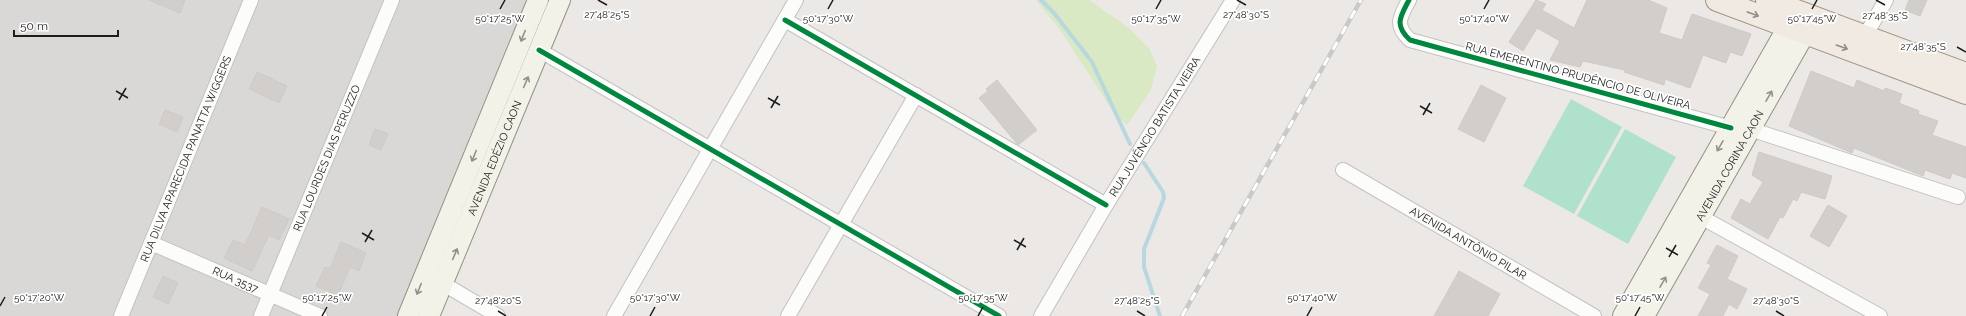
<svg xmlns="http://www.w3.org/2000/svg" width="1966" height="316" font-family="Raleway,sans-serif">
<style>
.residential{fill:#dad8d6}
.grass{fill:#d9e9c3}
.pitch{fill:#b0e2cb}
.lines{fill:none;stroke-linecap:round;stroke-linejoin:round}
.stream{stroke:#b7d8df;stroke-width:4}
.building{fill:#d1cecc;stroke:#cecac6}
.minor-casing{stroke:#c3c2c1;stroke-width:16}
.secondary-casing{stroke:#93937d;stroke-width:22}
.primary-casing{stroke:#a19581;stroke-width:24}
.minor{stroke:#fcfcfb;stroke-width:14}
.secondary{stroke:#f3f2e9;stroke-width:20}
.primary{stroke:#f0eae3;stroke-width:22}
.rail-casing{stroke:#c9c9c8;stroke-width:4.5}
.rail{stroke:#fff;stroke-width:3;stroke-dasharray:9;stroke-linecap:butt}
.cycleway-casing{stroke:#fff;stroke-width:8}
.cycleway{stroke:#00873e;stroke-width:5}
.oneway{stroke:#918d89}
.oneway2{stroke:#92928d}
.ticks{fill:none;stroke:#1c1c1c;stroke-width:1.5}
.labels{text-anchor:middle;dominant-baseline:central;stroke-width:3.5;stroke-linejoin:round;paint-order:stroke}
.street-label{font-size:11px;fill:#1c1c1c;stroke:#fff}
.ticks-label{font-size:10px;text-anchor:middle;fill:#1c1c1c;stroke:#fff;stroke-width:3.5;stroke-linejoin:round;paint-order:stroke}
</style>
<rect width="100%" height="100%" fill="#ebe8e5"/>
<path class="residential" d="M0 0H532L398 316H0Z"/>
<path class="grass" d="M1036 0H1089L1130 29 1149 48 1157 66 1151 90 1127 125 1114 113 1061 31Z"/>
<path class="pitch" d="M1571 99 1622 127 1574 214 1523 186Z
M1625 129 1676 157 1628 244 1577 216Z"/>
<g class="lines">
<path class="stream" d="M1041 0 1054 13 1092 62 1130 144
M1144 163 1163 192 1164 198 1144 249V267L1160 316"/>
</g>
<path class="building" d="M149 0H185L180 13Z
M1536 0 1546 4 1542 10 1574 28 1587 0H1648L1667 8 1659 33 1682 40 1692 14 1751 34 1742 56 1730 52 1726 63 1703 55 1690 88 1665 79 1664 85 1624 72 1625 70 1583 61 1580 67 1550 60 1560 41 1537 28 1523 51 1509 42Z
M1909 0H1927L1920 16 1905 10Z
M1811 71 1854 88 1857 80 1884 91 1885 88 1902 94 1899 103 1919 111 1918 114 1938 121 1932 135 1966 147V178L1952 173 1950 179 1925 170 1923 176 1854 148 1852 153 1789 126Z
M257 72 287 86 279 103 249 89Z
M997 80 1037 130 1018 145 979 98 988 91 986 89Z
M1481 85 1506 98 1484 142 1458 129Z
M165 110 183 117 177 132 159 124Z
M375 129 388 134 381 150 369 145Z
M1759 152 1832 176 1825 199 1801 192 1797 201 1793 199 1783 218 1780 217 1768 239 1731 218 1741 199 1750 204 1763 182 1752 175Z
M1828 205 1847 216 1829 247 1810 236Z
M262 207 289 219 279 240 269 235 252 271 224 258 233 240 245 245Z
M341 242 366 253 359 271 350 267 338 295 316 286 325 267 330 269Z
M1717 245 1738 256 1727 279 1747 289 1737 309 1729 304 1723 316H1698L1710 294 1698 288 1711 265 1707 263Z
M1459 271 1500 294 1488 316H1434Z
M163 276 178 283 168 304 153 297Z"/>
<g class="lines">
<defs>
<g id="minor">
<path d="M1409 0C1400 17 1394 25 1410 40L1731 128"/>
<path d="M785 20 1106 205"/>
<path d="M1865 36 1886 0"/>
<path d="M539 50 999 316"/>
<path d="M1750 129 1958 197"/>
<path id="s1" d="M1343 170 1594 316"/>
<path d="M1701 217 1880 316"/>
<path id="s2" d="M151 243 320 316"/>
<path d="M442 283 498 316"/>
<path id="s3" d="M121 316 251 0"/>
<path id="s4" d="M261 316 392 0"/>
<path d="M614 316 796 0"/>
<path d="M788 316 916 95"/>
<path id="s5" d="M1041 316 1106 205 1233 0"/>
</g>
<g id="secondary">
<path d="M408 316 538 0"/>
<path id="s6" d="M429 316 560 0"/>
<path d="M1623 316 1788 27"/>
<path id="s7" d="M1644 316 1805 33 1804 17"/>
</g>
<path id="primary" d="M1717 0 1966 93
M1767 0 1966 74"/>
</defs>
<use href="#minor" class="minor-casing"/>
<use href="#secondary" class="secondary-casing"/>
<use href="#primary" class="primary-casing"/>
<use href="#minor" class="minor"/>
<use href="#secondary" class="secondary"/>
<use href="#primary" class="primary"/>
<defs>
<path id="rail" d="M1182 316 1361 0"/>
</defs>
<use href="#rail" class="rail-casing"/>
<use href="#rail" class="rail"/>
<defs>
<path id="cycleway" d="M1409 0C1400 17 1394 25 1410 40L1731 128
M785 20 1106 205
M539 50 999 316"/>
</defs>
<use href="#cycleway" class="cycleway-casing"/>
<use href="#cycleway" class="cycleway"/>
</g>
<defs><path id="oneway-shaft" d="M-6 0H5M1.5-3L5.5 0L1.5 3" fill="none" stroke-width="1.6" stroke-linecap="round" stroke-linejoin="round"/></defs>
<g class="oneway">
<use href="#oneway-shaft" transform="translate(1753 14) rotate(20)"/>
<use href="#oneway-shaft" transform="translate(1842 47) rotate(20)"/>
</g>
<g class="oneway2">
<use href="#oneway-shaft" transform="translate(523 36) rotate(112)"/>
<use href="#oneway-shaft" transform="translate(526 82) rotate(-67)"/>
<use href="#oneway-shaft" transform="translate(1769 96) rotate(-60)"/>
<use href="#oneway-shaft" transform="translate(1720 146) rotate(120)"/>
<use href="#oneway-shaft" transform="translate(474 156) rotate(112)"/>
<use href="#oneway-shaft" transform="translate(455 254) rotate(-67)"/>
<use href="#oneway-shaft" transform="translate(1663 282) rotate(-60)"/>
<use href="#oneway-shaft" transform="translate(419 289) rotate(112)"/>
</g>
<path class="ticks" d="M598 0 607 5M1237 0 1246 5M1876 0 1885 5M500 9 505 0M828 9 833 0M1156 9 1161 0M1484 9 1489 0M1812 9 1817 0M1957 47 1966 52M116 91 128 98M768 98 780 105M119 100 126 88M1420 106 1432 113M771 108 778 96M1423 115 1430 103M362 233 374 240M1014 240 1026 247M365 242 372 230M1666 248 1678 255M1017 250 1024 238M1669 257 1676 245M0 306 5 297M498 311 506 316M1137 311 1145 316M1776 311 1784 316M322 316 327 307M650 316 655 307M978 316 983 307M1307 316 1312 307M1635 316 1640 307"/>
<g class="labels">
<g class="street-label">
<text transform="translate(1578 76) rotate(15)">RUA EMERENTINO PRUDÊNCIO DE OLIVEIRA</text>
<text stroke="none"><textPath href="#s5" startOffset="221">RUA JUVÊNCIO BATISTA VIEIRA</textPath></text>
<text stroke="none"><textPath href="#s3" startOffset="170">RUA DILVA APARECIDA PANATTA WIGGERS</textPath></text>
<text stroke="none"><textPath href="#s4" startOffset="171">RUA LOURDES DIAS PERUZZO</textPath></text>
<text stroke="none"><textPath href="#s6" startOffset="171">AVENIDA EDÉZIO CAON</textPath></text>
<text stroke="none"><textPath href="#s7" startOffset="173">AVENIDA CORINA CAON</textPath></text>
<text stroke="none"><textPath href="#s1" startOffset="145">AVENIDA ANTÔNIO PILAR</textPath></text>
<text stroke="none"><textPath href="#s2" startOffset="92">RUA 3537</textPath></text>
</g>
</g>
<g class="ticks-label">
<text x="1246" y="18">27°48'30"S</text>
<text x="607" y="18">27°48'25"S</text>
<text x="1885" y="19">27°48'35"S</text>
<text x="500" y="22">50°17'25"W</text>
<text x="828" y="22">50°17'30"W</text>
<text x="1156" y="22">50°17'35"W</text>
<text x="1484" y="22">50°17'40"W</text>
<text x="1812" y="22">50°17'45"W</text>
<text x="1923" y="50">27°48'35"S</text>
<text x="39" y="301">50°17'20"W</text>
<text x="327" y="301">50°17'25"W</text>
<text x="655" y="301">50°17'30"W</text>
<text x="983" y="301">50°17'35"W</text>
<text x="1312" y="301">50°17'40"W</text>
<text x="1640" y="301">50°17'45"W</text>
<text x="498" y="304">27°48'20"S</text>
<text x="1137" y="304">27°48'25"S</text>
<text x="1776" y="304">27°48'30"S</text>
</g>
<path d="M14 30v6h104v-6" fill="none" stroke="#1c1c1c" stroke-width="2"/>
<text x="20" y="30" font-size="12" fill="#1c1c1c" stroke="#ffffff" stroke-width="3" paint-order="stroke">50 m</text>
</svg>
